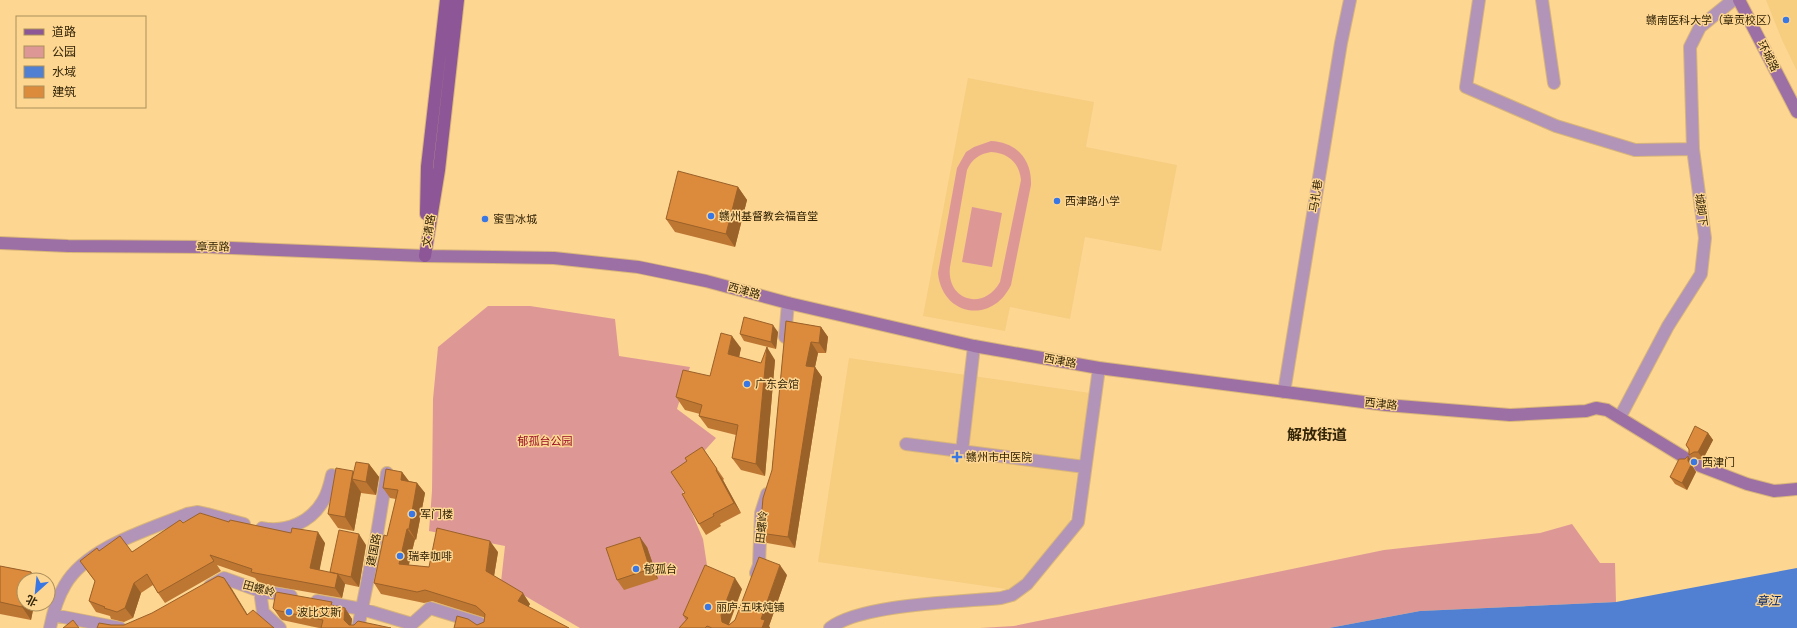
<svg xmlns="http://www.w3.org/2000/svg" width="1797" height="628" font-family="'Nunito Sans','Noto Sans SC',sans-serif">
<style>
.built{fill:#f7cd80}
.green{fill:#dd9896;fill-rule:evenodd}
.water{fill:#5180d2}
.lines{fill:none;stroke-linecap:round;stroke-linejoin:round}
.street-casing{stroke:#d9b679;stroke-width:14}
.secondary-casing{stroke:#d9b679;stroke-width:14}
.primary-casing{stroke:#d9b679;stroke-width:14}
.street{stroke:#b294b8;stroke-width:12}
.secondary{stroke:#9d70a5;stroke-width:12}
.primary{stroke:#8c5697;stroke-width:12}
.wall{fill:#bd7733}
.shaded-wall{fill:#9a6129}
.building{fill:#dc8a3b;stroke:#9a6129}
.poi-dot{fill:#3977e5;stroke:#fdd692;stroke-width:1.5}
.labels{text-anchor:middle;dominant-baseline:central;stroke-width:3;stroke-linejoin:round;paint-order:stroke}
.poi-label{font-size:11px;fill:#332407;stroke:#fdd692;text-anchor:start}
.street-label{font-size:11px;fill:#332407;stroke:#fdd692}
.park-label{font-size:11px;fill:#960c24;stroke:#fdd692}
.water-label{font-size:12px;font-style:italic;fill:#00246d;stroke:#fdd692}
.district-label{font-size:15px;font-weight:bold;fill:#332407;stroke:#fdd692}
</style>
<rect width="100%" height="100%" fill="#fdd692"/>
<path class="built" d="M1766 0H1797V71L1782 40Z
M968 78 1094 102 1086 147 1177 165 1161 251 1085 237 1070 319 1010 307 1005 331 923 316Z
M849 358 1090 393 1070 521 1013 590 818 562Z"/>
<path class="green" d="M991 141C1016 142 1032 159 1031 185L1011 285C992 325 942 316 938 273L957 168 966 152 974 147ZM991 152C1008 153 1019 162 1021 180L1000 282C983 312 946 300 950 267L967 170C972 159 979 154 991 152Z
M972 207 1002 213 992 267 962 262Z
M488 306H530L615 319 619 356 690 367 677 409 716 438 678 480 703 539 708 572 687 628H580L501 582 505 546 429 531 432 491 433 399 438 347Z
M1572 524 1600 563H1615L1616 602 1420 611 1329 628H980L1014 626 1384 550 1540 533Z"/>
<path class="water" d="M1797 568V628H1329L1420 611 1616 602Z"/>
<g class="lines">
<defs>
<path id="street" d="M1479 0 1466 87 1556 126 1635 150 1693 149
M1542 0 1554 83
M785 337 788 303
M1284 392 1341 43 1350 0
M1620 417 1668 326 1701 274 1705 238 1693 149 1690 47 1700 27 1733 0
M906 444 1085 467
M962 451 974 346
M262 528C286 533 311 522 323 501 328 493 330 484 332 475
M756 573 759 565 761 513 767 494
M210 586 224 578 260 591 291 596
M260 591 263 612 280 628
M317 601 362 609 412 624 430 608 479 623 486 628
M53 615 120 628
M50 628C53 613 57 598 65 585 87 547 148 530 187 514L198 512 207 514 244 524
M358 628 377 534 387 473
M830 628C861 604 959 602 1001 598L1012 595 1027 584 1078 522 1099 368"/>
<path id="secondary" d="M1739 0 1797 112
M0 243 68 246 208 247 425 256 554 258 638 267 706 281 788 303 974 346 1099 368 1386 405 1510 415 1586 411 1596 408 1607 410 1687 459
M1700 466 1747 484 1774 491 1797 489"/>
<path id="primary" d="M426 214 427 167 446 0
M425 256 439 170 458 0"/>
</defs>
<use href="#street" class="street-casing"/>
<use href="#secondary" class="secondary-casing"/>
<use href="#primary" class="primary-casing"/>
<use href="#street" class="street"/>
<use href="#secondary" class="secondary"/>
<use href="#primary" class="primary"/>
</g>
<path class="wall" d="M738 187 747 200 735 247 675 232 666 219Z
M786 321 821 327 828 337 826 353H818L815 367 822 377 795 548 767 543 760 533 772 470Z
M778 332 776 349 744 341 740 334Z
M741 348 739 357 761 363 775 360 765 476 741 470 732 458 736 435 708 428 699 416 700 414 685 410 676 397 710 376Z
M1708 433 1713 440 1703 459H1698L1694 462 1689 455V450L1686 445Z
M702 447 724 479 723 480 741 513 720 524 721 526 706 535 699 524 685 493 687 461Z
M1688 456 1693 463V467L1696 472 1687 490 1675 484 1670 477 1685 459Z
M369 464 379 477 376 495 361 493V492L354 531 338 528 328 514 354 473Z
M402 472 409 481 417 483 425 493 416 540 415 539 409 565 429 567 498 552 494 576 530 604 528 607 477 625 484 622 485 618 483 617 432 601 424 603 381 594 374 583 387 536 396 499 390 498 383 488Z
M229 522 325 543 319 570 330 573 366 545 359 587 345 584 342 598 262 584 258 582 255 578 217 565 221 571 165 603 158 593 153 585 141 593 133 618 124 622 111 619 110 616 96 612 89 601 95 581 80 561 99 551 132 552 183 523Z
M647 547 658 579 624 590 617 580Z
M0 566 31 572 37 580H24V604H37L36 610H33L31 620 0 614Z
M787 575 769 626 770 628H679L686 620 683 615 742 589 729 625Z
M334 606 345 608 352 619 351 625 391 628H319L282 620 280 618 273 608Z"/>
<path class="shaded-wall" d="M738 187 747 200 735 247 726 234Z
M773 325 778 332 776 349 771 342Z
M821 327 828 337 826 353 819 343Z
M732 336 741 348 737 367 728 354Z
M811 342 818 353 815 367 822 377 795 548 788 537 806 366Z
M767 347 775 360 765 476 756 464Z
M1708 433 1713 440 1703 459 1698 452Z
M1688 456 1693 463V467L1696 472 1687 490 1682 483 1688 461Z
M369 464 379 477 376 495 366 482Z
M716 470 723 480 741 513 734 503Z
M353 471 359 481 352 479 361 492 354 531 345 517Z
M402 472 410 483 401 480Z
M417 483 425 493 416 540 409 529Z
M407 529 415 539 406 575 399 564Z
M318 532 325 543 318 578 310 568Z
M359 534 366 545 359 587 351 577Z
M640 537 647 547 658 579 650 569Z
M490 541 498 552 493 582 486 571Z
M780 565 787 575 769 626 770 628H762L761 619Z
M31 572 37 580H29Z
M338 574 345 584 342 598 335 588Z
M224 578 232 589 254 625 247 615Z
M735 578 742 589 728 626 722 622 721 615Z
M134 583 141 593 133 618 125 608Z
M523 593 530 604 525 612 518 601Z
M24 596V604H29L33 610 31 620 22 607Z
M31 604H37L36 610Z
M345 608 352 619 351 628 344 620Z"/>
<path class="building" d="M678 171 738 187 726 234 666 219Z
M744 317 773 325 771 342 740 334Z
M786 321 821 327 819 343 811 342 806 366 815 367 788 537 760 533 763 498 772 470Z
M721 333 732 336 728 354 761 363 767 347 756 464 732 458 738 425 699 416 702 405 676 397 683 370 710 376Z
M1695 426 1708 433 1698 452H1694L1689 455V449L1686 445Z
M702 447 717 469 716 470 734 503 713 514 714 516 699 524 682 494 685 493 671 472 687 461 685 458Z
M1688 456V461L1691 465 1682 483 1670 477 1679 459H1685Z
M356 462 369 464 366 482 352 479Z
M336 468 353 471 345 517 328 514Z
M386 469 402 472 401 480 417 483 409 529H407L399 564 429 567 437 528 490 541 486 571 523 593 518 601 569 628H454L457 616 468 619 477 625 484 622 485 614 476 606 425 590 417 592 374 583 384 535 387 536 398 490 383 488Z
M200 513 229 522 230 520 291 533 292 528 318 532 310 568 338 574 335 588 255 573 251 572 252 569 210 555 214 561 158 593 147 574 134 583 125 608 117 612 104 608 105 607 89 601 95 581 80 561 97 548 99 551 120 536 132 552 180 520 183 523Z
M339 530 359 534 351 577 330 572Z
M640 537 650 569 617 580 606 548Z
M759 557 780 565 761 619 765 620 762 628H712L707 626 705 628H679L688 618 683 615 705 565 735 578 721 615 722 622 729 625 735 620Z
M0 566 31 572 29 580H24V596L22 607 0 602Z
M218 576 224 578 247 615 253 610 274 628H97L99 623 111 625H124L152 613Z
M276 592 332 602 331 605 345 608 344 620 349 625H354L358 621 391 628H321L323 620 275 610 273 608Z
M73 620 79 628H63Z"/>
<g class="poi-dot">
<circle cx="1786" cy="20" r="4"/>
<circle cx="1057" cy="201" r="4"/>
<circle cx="711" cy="216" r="4"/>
<circle cx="485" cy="219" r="4"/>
<circle cx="747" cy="384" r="4"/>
<path d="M955 451h4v4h4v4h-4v4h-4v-4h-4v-4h4z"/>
<circle cx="1694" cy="462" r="4"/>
<circle cx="412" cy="514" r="4"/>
<circle cx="400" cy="556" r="4"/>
<circle cx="636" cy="569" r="4"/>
<circle cx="708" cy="607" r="4"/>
<circle cx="289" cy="612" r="4"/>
</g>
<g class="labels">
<g class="poi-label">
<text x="1778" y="20" text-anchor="end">赣南医科大学（章贡校区）</text>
<text x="1065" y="201">西津路小学</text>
<text x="719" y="216">赣州基督教会福音堂</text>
<text x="493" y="219">蜜雪冰城</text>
<text x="755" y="384">广东会馆</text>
<text x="966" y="457">赣州市中医院</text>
<text x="1702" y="462">西津门</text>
<text x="420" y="514">军门楼</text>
<text x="408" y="556">瑞幸咖啡</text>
<text x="644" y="569">郁孤台</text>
<text x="716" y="607">丽庐·五味炖铺</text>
<text x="297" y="612">波比艾斯</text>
</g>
<g class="street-label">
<text transform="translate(1768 56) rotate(63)">环城路</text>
<text transform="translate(1316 196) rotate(-81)">马扎巷</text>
<text transform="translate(1701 210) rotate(82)">城脚下</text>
<text transform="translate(429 231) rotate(-81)">文清路</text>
<text transform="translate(213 247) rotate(1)">章贡路</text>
<text transform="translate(744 291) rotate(15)">西津路</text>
<text transform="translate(1060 361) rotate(10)">西津路</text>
<text transform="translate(1381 404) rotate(6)">西津路</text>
<text transform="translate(762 527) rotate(-84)">田螺岭</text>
<text transform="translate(374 550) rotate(-79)">建国路</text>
<text transform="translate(259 589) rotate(15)">田螺岭</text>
</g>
<g class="park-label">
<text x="545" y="441">郁孤台公园</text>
</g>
<g class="water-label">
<text x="1768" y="601">章江</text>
</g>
<g class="district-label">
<text x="1317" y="435">解放街道</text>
</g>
</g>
<rect x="16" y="16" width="130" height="92" fill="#fdd692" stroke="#ac8f5a"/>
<rect x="24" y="29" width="20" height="6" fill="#8c5697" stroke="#ac8f5a"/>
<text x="52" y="36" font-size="12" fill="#332407">道路</text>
<rect x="24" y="46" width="20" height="12" fill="#dd9896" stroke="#ac8f5a"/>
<text x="52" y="56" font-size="12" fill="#332407">公园</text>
<rect x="24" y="66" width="20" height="12" fill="#5180d2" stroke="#ac8f5a"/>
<text x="52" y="76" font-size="12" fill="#332407">水域</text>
<rect x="24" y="86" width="20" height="12" fill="#dc8a3b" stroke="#ac8f5a"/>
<text x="52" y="96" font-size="12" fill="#332407">建筑</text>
<g transform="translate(36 592) rotate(207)"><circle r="19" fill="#fdd692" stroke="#ac8f5a"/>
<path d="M0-3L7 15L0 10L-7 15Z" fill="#3977e5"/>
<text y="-6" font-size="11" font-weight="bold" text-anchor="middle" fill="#332407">北</text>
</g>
</svg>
